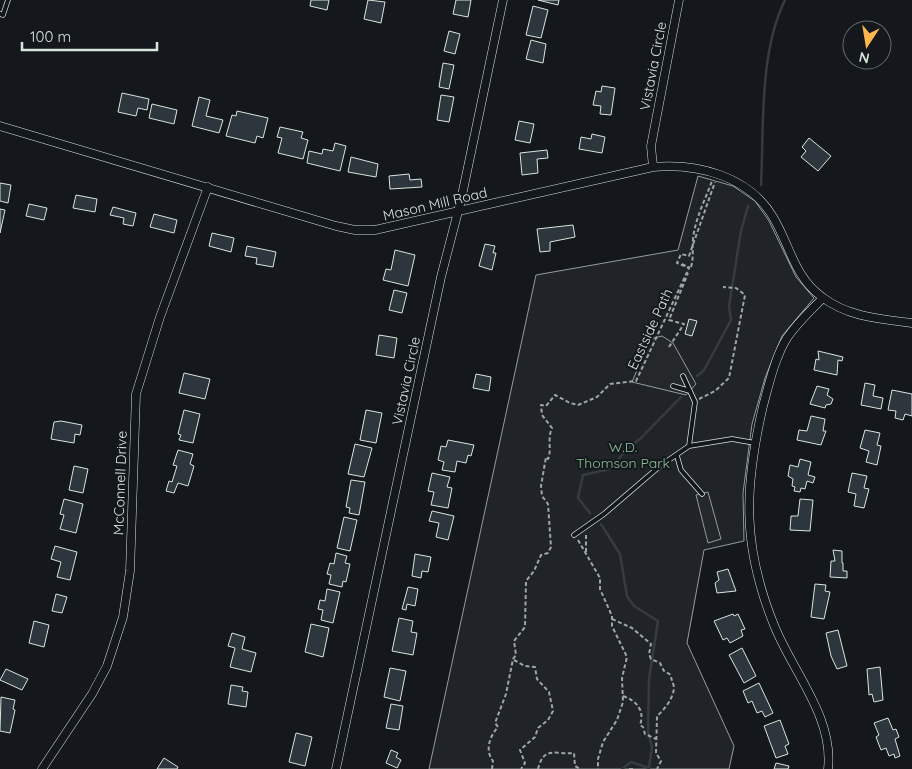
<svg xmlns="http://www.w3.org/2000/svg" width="912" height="769" font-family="Quicksand,sans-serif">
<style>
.green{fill:#202428;stroke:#939e99}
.parking{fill:#24282b;stroke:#939e99}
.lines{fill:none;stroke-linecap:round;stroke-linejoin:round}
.stream{stroke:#363b3e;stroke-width:2.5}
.building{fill:#2c363c;stroke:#d8e6dc}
.lane-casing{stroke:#d8e6dc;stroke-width:5.5}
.street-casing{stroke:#d8e6dc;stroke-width:9}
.path{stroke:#9da8a2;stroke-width:2;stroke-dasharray:4 2.5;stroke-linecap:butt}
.lane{stroke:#14181c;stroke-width:4}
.street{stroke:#14181c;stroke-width:8}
.labels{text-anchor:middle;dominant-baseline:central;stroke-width:4;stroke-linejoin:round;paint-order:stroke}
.street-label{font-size:14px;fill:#d8e6dc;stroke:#14181c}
.park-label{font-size:14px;fill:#8ac095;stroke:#14181c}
</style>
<rect width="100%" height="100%" fill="#14181c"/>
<path class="green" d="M698 176 733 186 755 201 769 221 796 277 814 298 782 336 765 378 752 424 743 493 744 541 704 550 687 643 734 746 729 769H429L536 275 678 250Z"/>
<path class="parking" d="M662 336 673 343 696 384 686 395 632 382 650 339Z
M708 492 721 539 708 543 696 495Z"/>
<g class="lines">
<path class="stream" d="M761 185C764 127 759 53 785 0
M697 376 704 370 731 320 729 306 741 231 748 206
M590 513 578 498 583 475 610 469 627 449 641 438 681 397
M601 524 620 554 627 596 634 606 658 621 649 679 648 732 652 747 649 768 631 762 622 769"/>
</g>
<path class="building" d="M311 0H329L327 10 310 6Z
M368 0 385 2 381 23 364 19Z
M456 0H471L468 17 453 14Z
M538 0H559L558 5Z
M533 6 548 10 541 38 526 35Z
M449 31 460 34 455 54 444 51Z
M531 40 546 44 543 63 526 59Z
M443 63 454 65 449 89 439 87Z
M602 86 615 88 611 115 600 114 601 106 593 105 596 91 601 92Z
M122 93 149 99 147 110 138 108 136 116 118 112Z
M441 95 454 97 449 122 437 120Z
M199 97 210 100 206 116 223 120 219 133 192 126Z
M152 104 177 110 174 124 149 118Z
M237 111 268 118 263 138 257 136 255 143 226 136 232 115 236 116Z
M519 121 534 124 530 143 515 140Z
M280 127 303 132 301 138 308 140 303 159 278 153 282 138 277 137Z
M592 134 605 137 602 153 579 149 581 137 591 139Z
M809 138 831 156 818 171 801 157 806 151 802 147Z
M335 143 346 146 340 171 307 163 309 151 322 154 323 149 333 151Z
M547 150 548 158 537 159 538 173 522 175 520 153Z
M351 157 378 164 376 177 348 172Z
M409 174 410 180 421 179 422 187 390 189 389 176Z
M0 183 11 185 8 203 0 201Z
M76 195 97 199 95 212 73 208Z
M29 204 47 208 44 220 26 216Z
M113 207 136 213 133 226 123 224 124 218 110 215Z
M0 209 5 210 0 233Z
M154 214 177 220 174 233 150 227Z
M573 225 575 237 550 242V251L540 252 537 229Z
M212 233 234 238 231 252 209 246Z
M485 244 495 246 493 253H496L492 270 479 266Z
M247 246 276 252 273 267 256 264 257 258 245 256Z
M395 250 415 255 408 286 383 280 386 269 391 270Z
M394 290 407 293 402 313 389 310Z
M689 319 697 321 692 336 685 334Z
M379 335 397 338 394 358 376 355Z
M818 351 843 357 842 361 838 360 837 375 814 370 816 359 819 360Z
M184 373 210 379 205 399 179 393Z
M476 374 491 377 489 391 473 388Z
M865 383 875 385 873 396 883 398 881 409 861 405Z
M817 386 829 389 827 395 833 399 831 404 826 405 825 408 810 404Z
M892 390 912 394V416L905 414 903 420 895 418 896 411 888 410Z
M184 410 200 414 193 443 179 440 181 435 178 434Z
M366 410 382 413 376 443 360 440Z
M811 416 825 419 823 431H826L821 445 797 440 799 430 807 431Z
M61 421 82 425 80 435 75 434 74 443 51 439 54 422Z
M865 430 880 433 877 445 881 446 877 465 866 462 869 451 860 448Z
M448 440 474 445 471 456 468 455 466 463 457 461 455 472 442 470 444 462 438 460 441 446 446 447Z
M355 444 372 448 364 477 348 474Z
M178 450 193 454 190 464 194 466 188 486 178 483 174 493 166 491 169 481 172 482 177 466 173 465Z
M800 459 811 462 808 475 815 477 813 483 807 481 805 489 801 488 800 492 794 491 795 487 792 486 793 479 788 476 790 465 798 467Z
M74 466 88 469 83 493 69 490Z
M432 473 450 477 447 487 452 488 448 508 431 505 434 492 428 491Z
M852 473 867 476 864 488 869 489 864 508 854 506 856 494 848 492Z
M351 480 365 482 359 515 349 513 350 508 346 507Z
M64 499 83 504 76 533 60 529 64 515 60 514Z
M800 499 813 500 810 531 790 530 791 516H798Z
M432 511 454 516 448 540 436 537 439 523 429 521Z
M344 517 357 520 350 551 337 548Z
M55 546 77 552 70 580 57 577 61 562 51 559Z
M833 550 842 551V563H843V571H847V578L830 577 831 561H835Z
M336 553 347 556 345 563 350 564 346 582 343 581 342 587 329 584 331 575 327 574 330 563 334 564Z
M415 554 431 557 428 572 422 571 421 578 412 576Z
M728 569 736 591 717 593 715 583 719 580 717 572Z
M815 584 826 585 825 591 830 592 824 619 811 617Z
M408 587 418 589 415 606 407 604 406 610 402 609Z
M327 589 340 592 333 623 321 620 323 610 318 609 320 600 325 601Z
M56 594 67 597 62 613 52 611Z
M733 614 734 616 738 614 745 629 741 630 743 636 730 643 727 638 723 640 714 621Z
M399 618 413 621 411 632 417 633 413 655 392 651Z
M34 621 49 625 44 647 29 643Z
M311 624 329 628 323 657 305 652Z
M838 630 847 666 837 669 831 656 826 633Z
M232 633 245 637 242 649 256 653 251 672 230 667 235 648 228 646Z
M742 648 756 676 744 683 729 655Z
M880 667 883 700 874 702 872 694 869 695 867 669Z
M390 668 406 671 400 701 384 697Z
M6 669 28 679 22 690 0 680Z
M759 683 773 713 765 717 762 711 757 713 752 701 748 703 743 691Z
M231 685 243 687 242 691 248 692 246 707 228 704Z
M1 697 15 700 13 709 15 710 10 733 0 731Z
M391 704 403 706 399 730 386 728Z
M888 718 893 730 896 729 899 737 895 739 900 756 895 758 894 754 889 756 886 748 881 750 876 737 879 735 874 723Z
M780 720 789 744 785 746 788 754 776 758 764 726Z
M296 733 312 737 305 766 289 762Z
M391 750 398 753 396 757 401 760 397 768 386 763Z
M164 758 178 767 177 769H157Z
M776 763 789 766 788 769H774Z"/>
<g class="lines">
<defs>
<path id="lane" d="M0 14 3 15 8 0
M683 376 695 402 689 446
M673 386 690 391
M677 456 681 470 702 494
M574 535 604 514 660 466 689 446 732 439 755 443"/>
<path id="street" d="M0 126 336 226 355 230H375L653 167C697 163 749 176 773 217 790 245 794 277 822 297 848 317 880 319 912 323
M653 167 651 146 679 0
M823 298C810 311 797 323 787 338 775 357 769 384 763 406 744 488 742 546 774 625 792 671 834 717 828 769
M42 769 92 694 107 666 123 617 130 571 136 394 160 317 208 187
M336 769 441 277 461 200 503 0"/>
</defs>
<use href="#lane" class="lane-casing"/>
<use href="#street" class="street-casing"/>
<path class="path" d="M682 264 690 268
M691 267C694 257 692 249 693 239 695 219 705 200 712 181
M669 347 684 324 669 320 688 273
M699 399 715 391 729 378 745 295 736 288 723 287
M578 540 600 578V589L612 616V626L627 657 622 678 623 702 617 720 603 742 598 759V769
M586 552V535
M612 619 632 628 651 644 649 654 651 659 660 663 664 671 671 675C671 680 673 682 674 687 674 698 664 710 657 716L656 753 661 761 657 769
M514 660 525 666 535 667 537 679 549 692 553 711 548 720 538 728 535 737 520 750 525 763 521 769
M623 696C637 701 645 711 640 725L643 727 645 734 656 739
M492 769 493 761C485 751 489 737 498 727L495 723 506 694 513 659 516 655 514 641 525 627 526 581 534 571 541 555 548 553 551 547 548 504 542 496 541 486 546 457 548 459C552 450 547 439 552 428L542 415 541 405 546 406 555 395 570 403 578 405 597 397 610 384 636 381 689 268 677 263 681 254 689 256 715 182
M538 769C544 745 556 755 574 753L575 766 580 769
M629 769H633"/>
<use href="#lane" class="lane"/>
<use href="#street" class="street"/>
</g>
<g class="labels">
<g class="street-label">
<text transform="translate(653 66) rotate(-79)">Vistavia Circle</text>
<text transform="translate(435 204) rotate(-13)">Mason Mill Road</text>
<text transform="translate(650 329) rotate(-65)">Eastside Path</text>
<text transform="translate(406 381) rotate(-78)">Vistavia Circle</text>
<text transform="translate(120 483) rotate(-88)">McConnell Drive</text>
</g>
<g class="park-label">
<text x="623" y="447">W.D.<tspan x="623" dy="16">Thomson Park</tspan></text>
</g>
</g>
<g transform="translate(867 45) rotate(192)"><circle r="24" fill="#14181c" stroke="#626a69"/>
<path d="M0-4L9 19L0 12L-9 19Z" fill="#ffb74d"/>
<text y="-8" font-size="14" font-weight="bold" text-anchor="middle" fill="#d8e6dc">N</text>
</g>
<path d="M22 42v8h135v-8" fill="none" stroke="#d8e6dc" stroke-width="2.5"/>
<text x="30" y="42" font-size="15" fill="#d8e6dc" stroke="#14181c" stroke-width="4" paint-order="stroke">100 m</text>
</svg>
